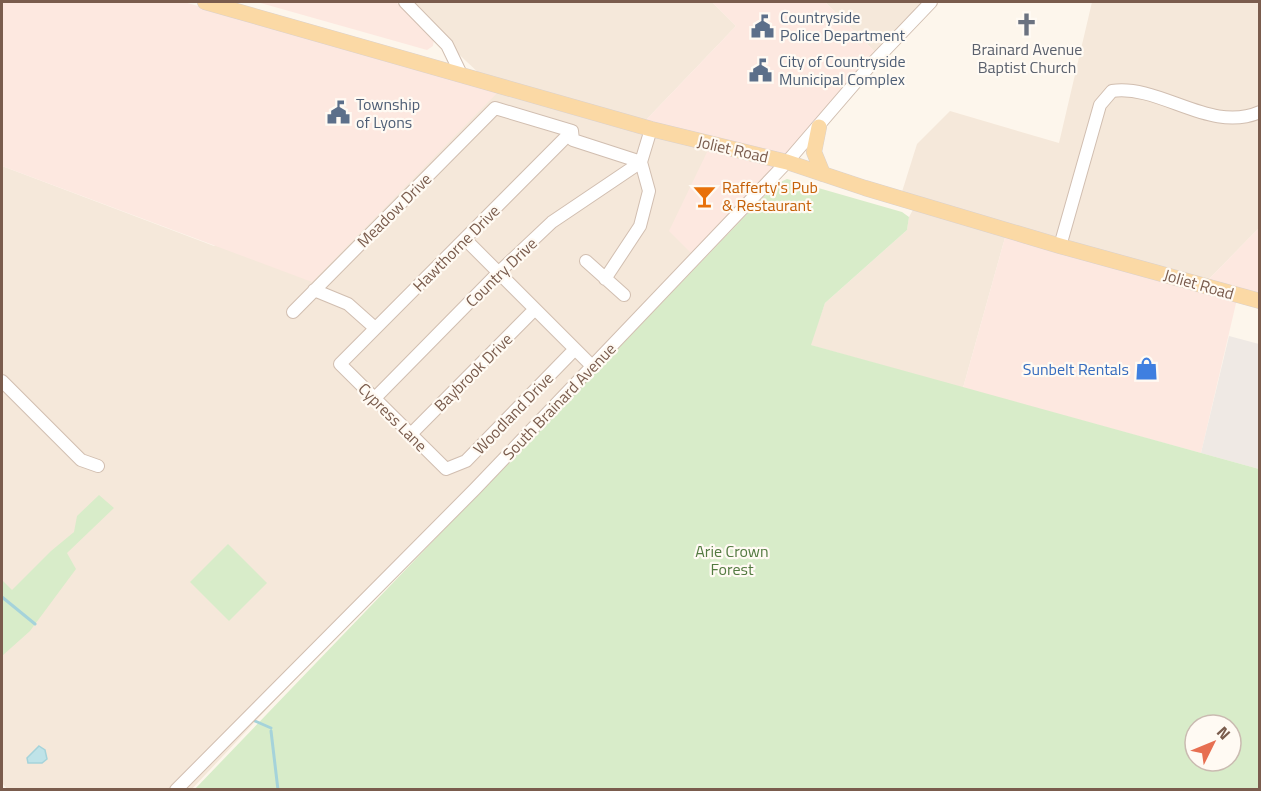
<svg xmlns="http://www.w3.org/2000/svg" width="1261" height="791" font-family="'Titillium Web',sans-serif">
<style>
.residential{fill:#f5e8da}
.commercial{fill:#fde8e0}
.industrial{fill:#efe9e4}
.green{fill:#d8ecc9;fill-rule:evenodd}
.water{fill:#bfe3e8;stroke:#a5d3da;stroke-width:1.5}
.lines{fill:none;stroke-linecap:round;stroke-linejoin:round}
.stream{stroke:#a5d3da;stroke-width:3}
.minor-casing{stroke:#d1beb0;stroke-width:14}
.major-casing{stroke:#dad1cd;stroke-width:16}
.minor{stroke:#fff;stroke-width:12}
.major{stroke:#fbd9a5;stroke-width:15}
.labels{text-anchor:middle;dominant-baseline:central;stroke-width:4.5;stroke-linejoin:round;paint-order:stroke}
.service-label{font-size:16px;fill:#4e5e75;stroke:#fffaf3;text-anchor:start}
.worship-label{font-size:16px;fill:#5b616d;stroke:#fffaf3}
.street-label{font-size:16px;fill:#7a5c4d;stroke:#fffaf3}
.food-label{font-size:16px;fill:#c56008;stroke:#fffaf3;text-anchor:start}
.shop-label{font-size:16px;fill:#366cbe;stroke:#fffaf3;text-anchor:end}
.park-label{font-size:16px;fill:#537a41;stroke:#fffaf3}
</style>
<rect width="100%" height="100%" fill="#fdf6ec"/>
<path class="residential" d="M403 2H712L736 26 644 122 482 76Z
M825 2H922L877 54Z
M1092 2H1259V228L1206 282 901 195 917 144 950 111 1059 143Z
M498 92 709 148 693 255 191 790H8L2 783V166L214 246Z
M915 206 1006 234 963 388 810 345 825 303 907 230 909 217Z"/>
<path class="commercial" d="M2 2H184L498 92 312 282 2 166Z
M257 2H396L434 39 433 46 427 50Z
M712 2H825L877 54 786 159 644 122 736 26Z
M709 148 781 164 693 255 669 231Z
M1259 228V298L1206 282Z
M1006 234 1237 299 1201 453 963 388Z"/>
<path class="industrial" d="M1229 336 1259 344V469L1201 453Z"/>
<path class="green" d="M787 179 902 212 909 217 907 230 825 303 811 345 1259 469V789L194 790 776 184ZM1195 725H1231V761H1195Z
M99 495 114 508 67 553 76 569 30 631 2 656V580L12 590 51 551 74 532 77 516Z
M228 544 267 583 229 621 190 582Z"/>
<path class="water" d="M39 746 45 750 47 759 42 763H28L27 758Z"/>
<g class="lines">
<path class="stream" d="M2 597 35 624
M255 721 271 728
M271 731 278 790"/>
<defs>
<path id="minor" d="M405 2 447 45 461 74
M572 131 340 364 446 469 466 461 575 349
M465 239 592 366
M1060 246 1100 105 1112 91C1161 84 1210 134 1260 112
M586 261 624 295
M605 279 640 226 649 191 641 162 651 129
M314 290 348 304 375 328
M293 312 495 108 572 131 573 140 641 162
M2 381 81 460 98 466
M375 398 498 273 552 222 641 162
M411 434 535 309
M176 790 475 489 787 162 867 69 931 2"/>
<path id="major" d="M205 2 651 129 787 162 865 188 1060 246 1260 301
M819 127 814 152 823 174"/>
</defs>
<use href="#minor" class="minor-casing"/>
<use href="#major" class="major-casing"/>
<use href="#minor" class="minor"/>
<use href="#major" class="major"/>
</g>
<defs>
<symbol id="church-bare" viewBox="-9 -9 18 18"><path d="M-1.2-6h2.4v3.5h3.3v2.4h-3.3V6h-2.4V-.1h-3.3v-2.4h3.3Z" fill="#6b7280" stroke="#fffaf3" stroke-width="2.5" paint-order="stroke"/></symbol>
<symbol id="civic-bare" viewBox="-9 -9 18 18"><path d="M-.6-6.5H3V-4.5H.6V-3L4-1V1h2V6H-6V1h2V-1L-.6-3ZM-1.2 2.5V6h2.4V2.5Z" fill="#5c6f8a" stroke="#fffaf3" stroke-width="2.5" paint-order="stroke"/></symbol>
<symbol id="bar-bare" viewBox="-9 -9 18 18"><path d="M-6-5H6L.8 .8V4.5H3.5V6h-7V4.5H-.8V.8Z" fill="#e8710a" stroke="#fffaf3" stroke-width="2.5" paint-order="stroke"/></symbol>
<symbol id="shop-bare" viewBox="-9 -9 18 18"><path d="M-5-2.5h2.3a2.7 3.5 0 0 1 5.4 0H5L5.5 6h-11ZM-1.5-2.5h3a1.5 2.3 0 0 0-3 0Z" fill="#3f7fe0" stroke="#fffaf3" stroke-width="2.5" paint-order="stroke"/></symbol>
</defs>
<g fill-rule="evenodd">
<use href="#church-bare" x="1010" y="8" width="33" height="33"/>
<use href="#civic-bare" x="746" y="10" width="33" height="33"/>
<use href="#civic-bare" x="744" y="54" width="33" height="33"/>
<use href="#civic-bare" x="322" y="96" width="33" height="33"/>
<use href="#bar-bare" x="688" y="180" width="33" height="33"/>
<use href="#shop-bare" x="1130" y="352" width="33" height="33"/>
</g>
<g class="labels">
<g class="service-label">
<text x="780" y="17">Countryside<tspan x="780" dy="18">Police Department</tspan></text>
<text x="779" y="61">City of Countryside<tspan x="779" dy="18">Municipal Complex</tspan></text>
<text x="356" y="104">Township<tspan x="356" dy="18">of Lyons</tspan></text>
</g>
<g class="worship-label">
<text x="1027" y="49">Brainard Avenue<tspan x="1027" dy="18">Baptist Church</tspan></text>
</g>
<g class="street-label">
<text transform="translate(733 149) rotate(13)">Joliet Road</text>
<text transform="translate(394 210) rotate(-45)">Meadow Drive</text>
<text transform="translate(456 248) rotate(-45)">Hawthorne Drive</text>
<text transform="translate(501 272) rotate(-44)">Country Drive</text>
<text transform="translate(1199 284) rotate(16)">Joliet Road</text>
<text transform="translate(473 372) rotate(-45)">Baybrook Drive</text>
<text transform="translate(559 401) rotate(-46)">South Brainard Avenue</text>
<text transform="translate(513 413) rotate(-46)">Woodland Drive</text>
<text transform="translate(393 417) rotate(45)">Cypress Lane</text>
</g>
<g class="food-label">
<text x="722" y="187">Rafferty's Pub<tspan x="722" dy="18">&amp; Restaurant</tspan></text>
</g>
<g class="shop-label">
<text x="1129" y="369">Sunbelt Rentals</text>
</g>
<g class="park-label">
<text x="732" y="551">Arie Crown<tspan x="732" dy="18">Forest</tspan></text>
</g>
</g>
<rect width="1261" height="791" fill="none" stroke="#7a5c4d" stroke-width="6"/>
<g transform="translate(1213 743) rotate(47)"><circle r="28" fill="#fffaf3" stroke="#cabbb1" stroke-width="1.5"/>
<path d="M0-4.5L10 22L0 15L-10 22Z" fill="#e76f51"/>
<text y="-9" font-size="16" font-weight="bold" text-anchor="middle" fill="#7a5c4d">N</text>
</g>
</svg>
